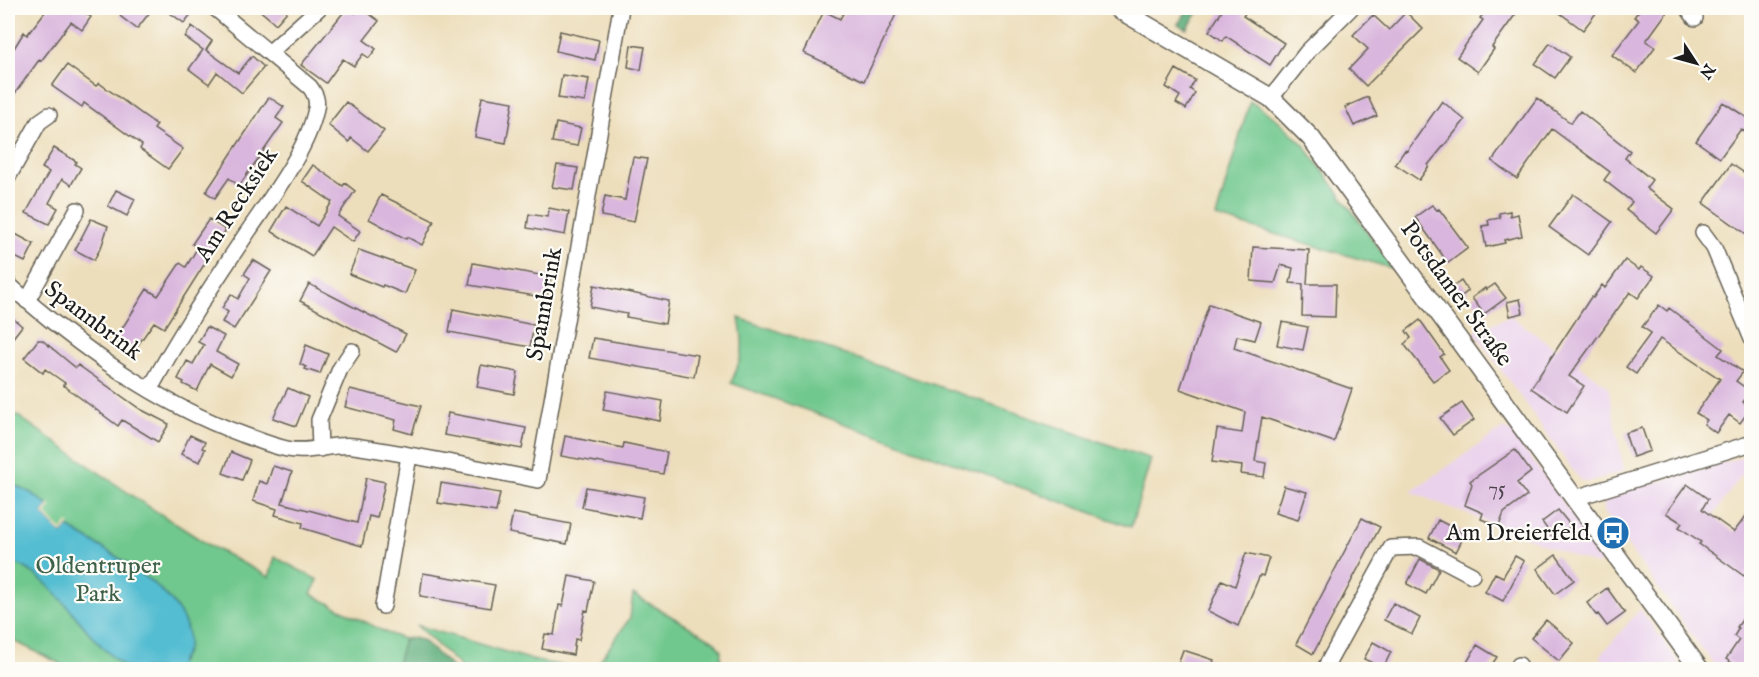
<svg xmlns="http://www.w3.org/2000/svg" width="1759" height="677" font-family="'IM FELL English',serif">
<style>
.built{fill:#ead1ec}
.green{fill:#71c88e;stroke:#467255;stroke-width:1.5}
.forest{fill:#5cac79;stroke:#3c644a;stroke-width:1.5}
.water{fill:#54bdd1;stroke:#386c76;stroke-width:1.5}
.pier{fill:#eddebb}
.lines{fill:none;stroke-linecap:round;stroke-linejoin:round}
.stream{stroke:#54bdd1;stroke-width:4.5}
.building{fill:#d9b6dd}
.minor-casing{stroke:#656054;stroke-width:18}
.tertiary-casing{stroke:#656054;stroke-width:21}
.minor{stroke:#fff;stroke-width:15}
.tertiary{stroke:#fff;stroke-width:18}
.labels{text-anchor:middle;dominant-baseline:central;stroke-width:4.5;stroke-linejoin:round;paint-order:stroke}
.number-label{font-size:21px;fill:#4b424c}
.street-label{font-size:24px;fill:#1c1c1c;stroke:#fdfcf7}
.poi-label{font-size:24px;fill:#1c1c1c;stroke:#fdfcf7;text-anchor:end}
.park-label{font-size:24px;fill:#3e614a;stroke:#fdfcf7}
</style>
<rect width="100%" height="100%" fill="#fdfcf7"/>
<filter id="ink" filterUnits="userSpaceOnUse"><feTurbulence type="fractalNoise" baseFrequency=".0167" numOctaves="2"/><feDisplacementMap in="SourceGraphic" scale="12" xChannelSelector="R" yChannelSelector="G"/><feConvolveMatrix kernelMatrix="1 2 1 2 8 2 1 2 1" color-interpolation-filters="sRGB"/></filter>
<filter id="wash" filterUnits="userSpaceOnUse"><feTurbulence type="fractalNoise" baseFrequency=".008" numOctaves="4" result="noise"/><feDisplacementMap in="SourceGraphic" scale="24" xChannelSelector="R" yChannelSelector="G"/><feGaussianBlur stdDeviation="1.35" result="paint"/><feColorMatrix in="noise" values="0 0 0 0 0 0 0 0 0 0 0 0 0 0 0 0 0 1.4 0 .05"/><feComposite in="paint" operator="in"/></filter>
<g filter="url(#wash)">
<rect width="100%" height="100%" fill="#eddebb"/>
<path class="built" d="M1510 316 1608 386 1624 471 1588 482 1580 480 1474 332Z
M1503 428 1512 432 1604 559 1596 565 1411 492Z
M1751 455V461L1713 516 1751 544V669H1717L1604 513V503L1613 495Z
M1640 609 1682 667 1683 669H1608L1600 656Z"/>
<path class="green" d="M1250 101 1278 120 1304 145 1394 269 1216 217Z
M739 318 1151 459 1131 527 731 383C743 354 745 349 739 318Z
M8 409 140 501 207 544 269 577 275 557 318 580 311 594 387 633 404 639 396 669H71L8 638Z
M633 594 714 641 721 651 720 669H594L630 618Z
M416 625 536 661 581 669H463Z"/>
<path class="forest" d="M1189 8H1201L1187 29 1178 24Z
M413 638 422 640 454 669H396L404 639Z"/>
<path class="water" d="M8 482 31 493 49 506 43 514 62 534 68 527C104 550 194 594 188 645 186 655 181 662 175 669H128C85 642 55 572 8 561Z"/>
<path class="pier" d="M50 504 51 507 46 514 54 523 62 530 66 524H70L62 534 43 514Z"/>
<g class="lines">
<path class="stream" d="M177 666 182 670"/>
</g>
<g id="blocks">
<path class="building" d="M48 8H91L87 14 91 17 82 30 71 22 41 61 39 60 8 103V58L24 32 27 35Z
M126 8H153L137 29 120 16Z
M163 8H196L184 23Z
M257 8H290L276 24Z
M347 8 355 13 361 8 379 21 364 40 376 49 369 58 363 54 354 66 343 59 326 83 301 65Z
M846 8H899L864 81 804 53 824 11 840 19Z
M1224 8H1249L1243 16 1284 43 1270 65 1226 36 1223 41 1209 31Z
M1488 8H1520L1492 47 1494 49 1478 72 1457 57 1483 20 1480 18Z
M1553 8H1600L1583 30Z
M1641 8H1670L1646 41 1655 47 1636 73 1612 55 1639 20 1634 17Z
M1406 12 1423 29 1366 86 1349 69 1368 49 1353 35 1373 15 1389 30Z
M192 26 212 41 206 50 238 73 252 56 264 67 242 93 217 72 209 84 189 69 203 50 185 37Z
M560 31 599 40 595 60 556 51Z
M1550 43 1570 57 1555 78 1535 64Z
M631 45 645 47 641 70 628 67Z
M67 65 96 86 99 83 157 125 154 129 183 149 168 169 140 149 142 145 84 103 82 107 52 86Z
M1176 69 1195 80 1190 89 1195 93 1186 109 1176 103 1180 96 1166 87Z
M562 75 589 79 585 102 558 98Z
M269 97 284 107 276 118 283 123 239 186 229 178 215 198 206 192Z
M482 97 513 102 506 143 475 137Z
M1368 97 1377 116 1354 126 1345 107Z
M1537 98 1571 123 1580 111 1630 151 1625 158 1652 180 1646 188 1674 209 1656 233 1626 210 1632 202 1604 180 1610 172 1552 129 1517 179 1492 161Z
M1442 101 1465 120 1428 165 1429 166 1419 180 1395 164 1405 150 1407 151Z
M346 102 384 131 368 151 351 138 349 142 328 125Z
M1723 102 1752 121V136L1741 129 1720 158 1696 141Z
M556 123 581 128 577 146 552 142Z
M54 148 77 162 75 164 81 168 71 185 62 179 49 203 58 208 49 224 26 213 49 172 42 168Z
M633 157 647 159 634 222 601 216 605 196 625 200Z
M1731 164 1752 178V238L1703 203Z
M313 165 343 186 345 183 355 191 338 216 360 231 353 242 331 227 312 256 271 231 286 206 317 226 332 202 302 181Z
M557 165 578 168 574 190 552 187Z
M116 190 135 199 127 216 108 206Z
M1573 194 1612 222 1588 255 1549 227Z
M381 195 434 221 422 245 407 237 406 239 369 219Z
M1432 205 1437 210 1439 209 1468 248 1448 263 1415 217Z
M549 208 569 212 565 235 527 228 529 214 547 217Z
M1510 211V216L1518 214 1522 236 1504 240 1505 243 1486 247 1482 226 1489 225 1488 220 1500 218 1499 213Z
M91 219 108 226 102 245 94 260 75 250Z
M209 219 226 230 164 328 154 322 133 352 114 341 147 289 158 296 180 263 186 267 198 247 192 244Z
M8 230 34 244 25 262 13 256 15 253 8 249Z
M1253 247 1309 250 1307 284H1336L1335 317 1302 316 1303 284 1290 283 1293 268 1281 265 1275 283 1251 281Z
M359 250 415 270 405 294 383 285 382 287 349 274Z
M253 260 271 271 234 329 222 322 228 312 222 308 231 294 238 299 250 278 244 274Z
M1625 260 1639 270 1641 267 1654 276 1638 298 1630 292 1569 376 1584 386 1567 412 1531 388 1591 297 1593 298 1602 285 1605 288Z
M473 263 551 277 547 298 469 285Z
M1461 281 1468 291 1458 299 1450 288Z
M309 284 406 334 396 352 300 301Z
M1495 284 1506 298 1484 314 1472 298 1485 288 1486 290Z
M594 285 669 301 665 324 626 317 627 314 590 307Z
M1520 299 1523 313 1510 316 1507 302Z
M1209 304 1261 322 1255 340 1237 336 1234 348 1352 389 1334 442 1262 417 1255 461 1266 463 1264 477 1241 474 1242 466 1212 462 1217 429 1242 433 1245 412 1180 389Z
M1659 305 1667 311 1669 308 1723 349 1718 355 1743 372 1736 381 1750 391 1743 402 1751 408 1740 423 1729 415 1716 433 1704 424 1707 420 1696 413 1720 379 1660 339 1636 374 1626 367 1651 333 1642 327Z
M453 309 534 325 530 347 449 332Z
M8 314 22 326 8 344Z
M1420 320 1444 354 1440 357 1449 370 1433 381 1404 344 1411 338 1406 331Z
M1282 322 1308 327 1303 350 1277 345Z
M207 327 224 336 216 352 238 364 231 376 210 364 197 391 183 384 184 382 178 379 187 361 193 364 204 345 198 342Z
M593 338 698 355 694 377 589 358Z
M38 340H42L76 368 78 365 140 409 169 424 158 442 122 420 118 426 63 385 65 383 45 369 43 373 24 358Z
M306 345 328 354 320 374 305 369 306 367 300 364Z
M481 365 518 372 514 394 477 387Z
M288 388 308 397 296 426 273 418Z
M350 389 421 406 412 434 394 429 396 420 345 407Z
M607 391 663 401 660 421 603 410Z
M1462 403 1474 420 1453 435 1440 418Z
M448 413 526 428 522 449 444 435Z
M1642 428 1650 451 1633 457 1625 433Z
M190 435 205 442 202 448 205 449 200 462 181 454Z
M565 436 623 448 624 443 667 452 663 474 561 456Z
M1515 450 1531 472 1517 483 1527 496 1504 513 1499 526 1481 519 1483 513 1465 505 1472 484 1470 481Z
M231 452 250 460 242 480 223 473Z
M273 466 292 472 282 503 357 523 366 478 385 482 377 518 369 516 362 546 302 528 303 523 275 515 277 509 253 501 259 481 267 484Z
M441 483 500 493 496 512 438 503Z
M1687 484 1708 499 1702 509 1734 532 1752 508V566L1744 576 1699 544 1701 542 1679 527 1682 523 1666 513Z
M1284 486 1307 492 1298 520 1275 513Z
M586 487 644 497 640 518 582 507Z
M1558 510 1571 526 1554 539 1542 522Z
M513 513 571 524 567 544 509 533Z
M1362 518 1380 527 1313 654 1296 644Z
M1438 520 1465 534 1456 552 1429 538Z
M1246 553 1269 558 1263 576 1260 575 1238 626 1208 611 1222 580 1235 586Z
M1556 555 1574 580 1555 594 1537 569Z
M1515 556 1524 561 1503 601 1485 592 1495 573 1503 577Z
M1420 559 1439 569 1426 594 1407 584Z
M423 573 495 585 490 608 420 596Z
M569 576 594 581 588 611 585 610 579 640 575 639 573 655 542 649 545 634 554 635 559 605 563 606Z
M1607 588 1625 613 1607 626 1598 614 1596 615 1587 603Z
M1393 603 1420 618 1412 634 1384 620Z
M1752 606V669H1741L1726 659 1739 640 1734 636 1739 628 1737 627Z
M1546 620 1574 643 1559 661 1531 638Z
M1373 642 1391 652 1383 668 1364 659Z
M1477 645 1497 657 1489 669H1463Z
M1183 650 1214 660 1211 669H1176Z"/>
</g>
</g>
<g filter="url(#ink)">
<use href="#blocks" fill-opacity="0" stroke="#656054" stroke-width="1.5"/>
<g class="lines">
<defs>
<path id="minor" d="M1688 8 1695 18
M269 53 319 8
M1271 98 1307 52 1351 8
M8 177 39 122 49 115
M1703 233 1714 248 1752 339
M8 284C77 345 155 403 244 435 258 440 272 446 287 449 310 454 332 443 354 446 416 455 477 468 538 480L621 8
M27 301 77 210
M150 389C179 335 213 284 247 233 270 199 309 148 316 108 318 100 315 94 310 87L215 8
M320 449 319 420 340 369 352 351
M1575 498 1752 443
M383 606 409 456
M1519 665 1520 670
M1324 670 1391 548 1419 547 1472 575"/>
<path id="tertiary" d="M1117 8 1271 98 1311 138 1700 670"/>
</defs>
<use href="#minor" class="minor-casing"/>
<use href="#tertiary" class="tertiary-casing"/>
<use href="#minor" class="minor"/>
<use href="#tertiary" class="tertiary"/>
</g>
</g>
<defs>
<symbol id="bus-disc" viewBox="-11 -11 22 22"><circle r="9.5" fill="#1f6fb2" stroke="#fdfcf7"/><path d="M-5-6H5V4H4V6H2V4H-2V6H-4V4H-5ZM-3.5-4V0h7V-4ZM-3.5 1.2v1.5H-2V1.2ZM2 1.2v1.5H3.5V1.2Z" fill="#fff"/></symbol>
</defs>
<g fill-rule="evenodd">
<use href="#bus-disc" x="1594" y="514" width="38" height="38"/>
</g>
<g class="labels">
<g class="number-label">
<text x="1497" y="489">75</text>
</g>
<g class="street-label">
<text transform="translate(237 205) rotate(-57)">Am Recksiek</text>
<text transform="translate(1456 294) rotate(54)">Potsdamer Straße</text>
<text transform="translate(545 304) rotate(-80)">Spannbrink</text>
<text transform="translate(93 321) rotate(37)">Spannbrink</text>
</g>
<g class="poi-label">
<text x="1590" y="533">Am Dreierfeld</text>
</g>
<g class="park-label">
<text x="98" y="566">Oldentruper<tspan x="98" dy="28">Park</tspan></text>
</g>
</g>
<rect width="1759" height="677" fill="none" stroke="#fdfcf7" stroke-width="30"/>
<g transform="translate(1696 63) rotate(126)" stroke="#fdfcf7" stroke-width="4.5" paint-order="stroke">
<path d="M0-4.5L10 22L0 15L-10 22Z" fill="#1c1c1c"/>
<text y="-9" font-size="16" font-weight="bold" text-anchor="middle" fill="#1c1c1c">N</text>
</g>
</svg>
